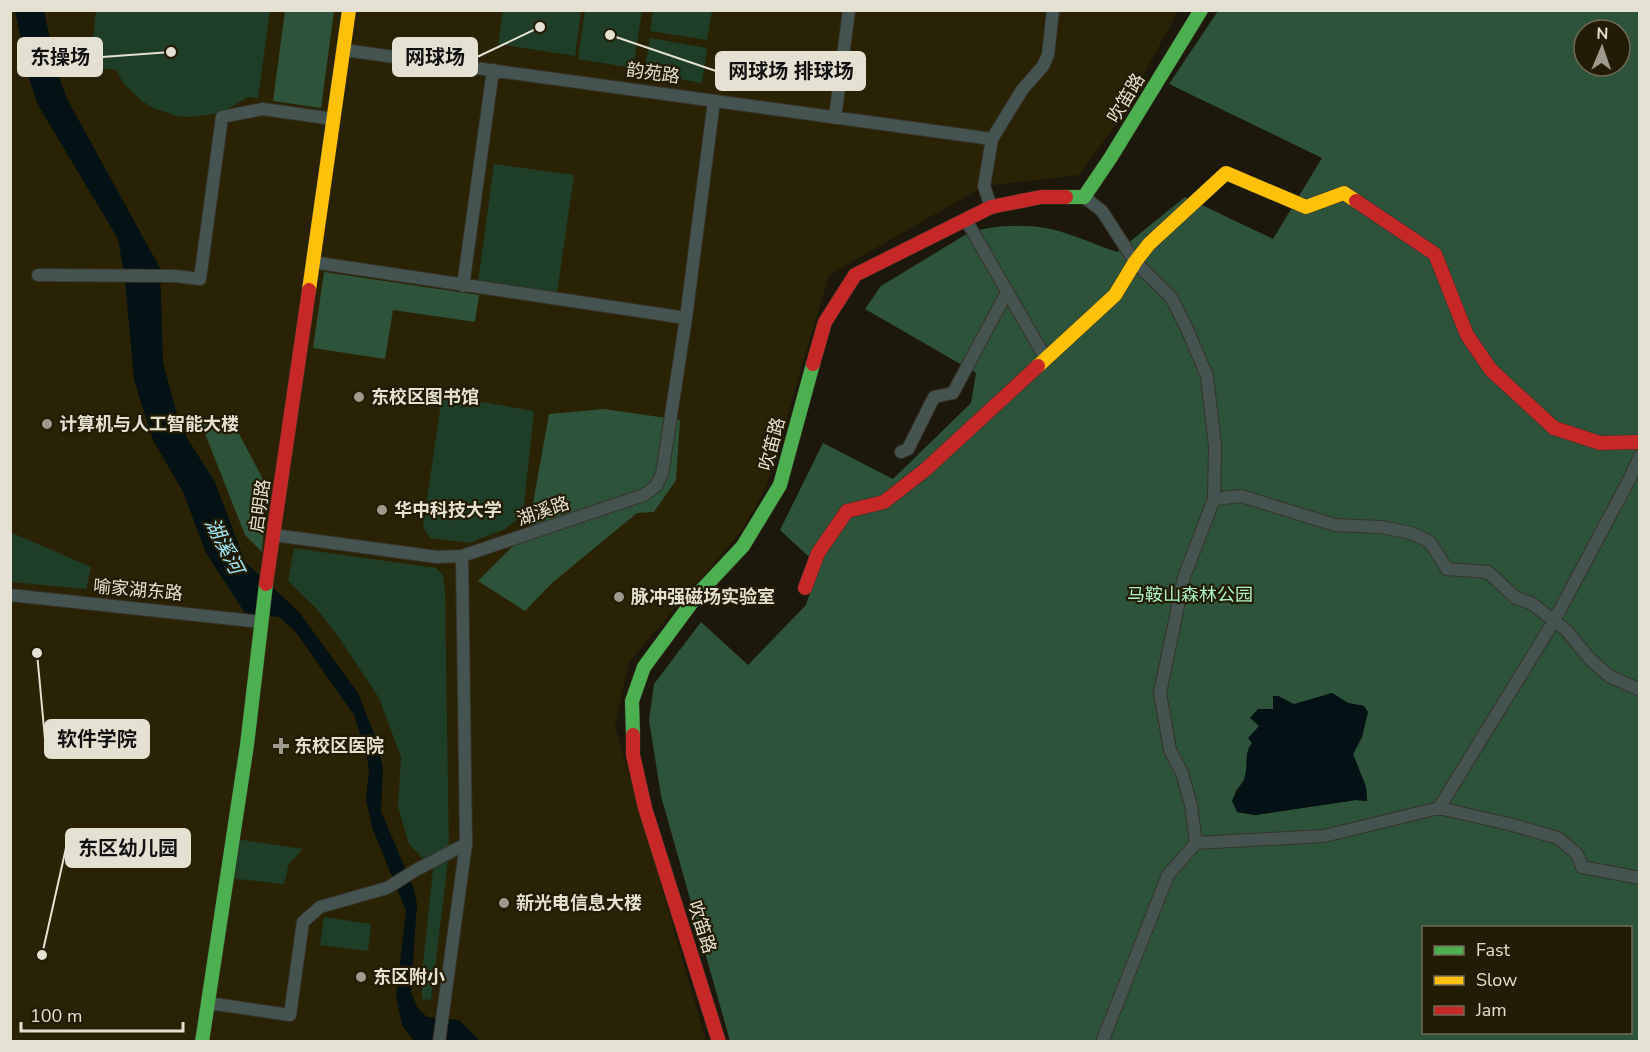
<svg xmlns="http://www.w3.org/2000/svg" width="1650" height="1052" font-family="'Nunito Sans','Noto Sans SC',sans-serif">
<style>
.built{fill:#2a2204}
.green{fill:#1e3e28}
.forest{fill:#2e533b;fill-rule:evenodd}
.water{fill:#041215}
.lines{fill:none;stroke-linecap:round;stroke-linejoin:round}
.street-casing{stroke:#363329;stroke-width:14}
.fast-casing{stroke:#363329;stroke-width:15}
.slow-casing{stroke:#363329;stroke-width:15}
.jam-casing{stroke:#363329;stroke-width:15}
.street{stroke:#465451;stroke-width:12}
.fast{stroke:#4caf50;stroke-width:14}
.slow{stroke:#ffc107;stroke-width:14}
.jam{stroke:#c62828;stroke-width:14}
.poi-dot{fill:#9e9a8c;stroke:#231c04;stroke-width:2}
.labels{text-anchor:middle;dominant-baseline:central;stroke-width:4.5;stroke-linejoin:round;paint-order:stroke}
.street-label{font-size:18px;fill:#e4e0d2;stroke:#231c04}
.poi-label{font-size:18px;font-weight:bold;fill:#e4e0d2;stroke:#231c04;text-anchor:start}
.park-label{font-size:18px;fill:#abf2c4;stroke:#231c04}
.water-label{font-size:20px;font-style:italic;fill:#a1e8fc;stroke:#231c04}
.leader{fill:none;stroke:#e4e0d2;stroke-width:2}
.callout-dot{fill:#e4e0d2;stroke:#231c04;stroke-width:2}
.callout{fill:#e4e0d2;stroke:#e4e0d2;stroke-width:2}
.callout-label{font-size:20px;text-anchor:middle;font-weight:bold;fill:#111}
</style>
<rect width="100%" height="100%" fill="#1c180b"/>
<path class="built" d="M10 11H1178L1119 120 1079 175 984 186 829 275 766 488 741 532 629 662 615 726 706 1041H11Z"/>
<path class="green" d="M96 11H270L258 98 248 97 226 110 214 114 189 117 177 116 153 108 142 101 124 84 116 70 76 65 79 39 93 40Z
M503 11H581L575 56 498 44Z
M585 11H642L633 68 578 59Z
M653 11H712L707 40 650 31Z
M650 38 707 48 702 83 644 73Z
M494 164 574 175 557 293 478 282Z
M447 396 534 411 523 515 505 529 470 543 430 538 423 527 441 403Z
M10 532 91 567 86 589 11 582Z
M294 548 436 568 443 575 445 589 449 853 431 1000 422 999V972L433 870 409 844 398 807 401 757 379 698 340 639 316 608 288 581Z
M235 839 303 849 289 864 284 884 229 878Z
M324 917 371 924 368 951 320 945Z"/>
<path class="forest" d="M285 11H334L321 108 273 101Z
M1218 11H1639V1041H730L661 796 649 720 654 684 701 622 748 665 806 605 819 566 780 530 823 443 893 479 971 403 976 373 865 309 881 286 965 235C989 224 1025 224 1051 229 1073 234 1096 245 1117 252L1185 197 1273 239 1322 158 1169 84ZM1584 30H1620V66H1584ZM1332 693 1348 703 1364 706 1362 737 1353 754 1366 787 1367 801 1356 800 1255 815 1237 812 1235 792 1244 780 1253 743 1259 726 1273 709 1278 696 1294 705ZM1424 928H1630V1032H1424Z
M324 272 479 295 475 322 393 310 385 359 313 348Z
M604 409 680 420 676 480 654 512 637 513 552 583 525 611 478 581 528 531 549 414Z
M200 421 236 428 267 487 262 552 245 535Z"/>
<path class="water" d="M15 11H44L56 67 67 99 160 268 163 363 176 410 187 438 215 482 245 562 299 612 358 693 376 739 383 768 381 811 414 889 417 904 411 992 417 1007 427 1017 459 1020 480 1041H414L402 1025 396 996 406 911 372 827 366 800 369 769 366 753 354 715 295 631 279 617 245 613 206 553 183 492 153 440 134 380 125 280 118 239 38 105 30 82Z
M1332 693 1348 703 1364 706 1368 712 1362 737 1353 754 1366 787 1367 801 1356 800 1255 815 1237 812 1232 801C1235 793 1241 787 1244 780 1249 768 1243 753 1252 743L1248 738 1259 726 1250 718 1258 709H1273V696H1278L1294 704Z"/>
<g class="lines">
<defs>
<path id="street" d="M344 50 992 139
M835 118 849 10
M1084 197 1102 211 1135 262 1171 297 1187 329 1207 376 1215 446 1214 499 1184 577 1160 693 1170 750 1182 773 1191 805 1196 843 1168 875 1102 1042
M991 207 984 186 992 139 1022 90 1043 66 1048 55 1053 10
M966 220 1046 359
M312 262 686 318
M38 275 175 276 200 279 222 117 263 109 333 119
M463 286 493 70
M901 452 908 449 934 397 953 393 1007 292
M1214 499 1241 496 1335 525 1381 527 1411 533 1430 542 1447 569 1488 572 1516 598 1531 603 1566 630 1589 658 1609 676 1640 690
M274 535 437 557 462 556 644 495 656 486 662 474 686 318 714 101
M10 595 262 622
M1439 808 1509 824 1558 838 1577 854 1582 867 1640 878
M1196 843 1324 836 1439 808 1554 621 1629 480 1640 456
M208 1003 290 1015 303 922 320 907 387 888 416 870 466 844
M439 1042 466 844 462 556"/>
<path id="fast" d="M1066 197H1084L1111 157 1201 10
M633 735 632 701 644 667 698 594 743 546 780 485 813 364
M202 1042 247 745 266 584"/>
<path id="slow" d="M309 290 349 10
M1038 366 1115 295 1135 262 1149 244 1226 173 1306 207 1344 193 1356 201"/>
<path id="jam" d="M1356 201 1435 254 1467 335 1491 370 1554 428 1600 443 1640 442
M813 364 825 322 855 275 991 207 1041 197H1066
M266 584 309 290
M805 588 818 553 847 511 884 502 925 470 1038 366
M633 735V755L645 808 719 1042"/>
</defs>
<use href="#street" class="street-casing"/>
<use href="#fast" class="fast-casing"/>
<use href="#slow" class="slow-casing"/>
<use href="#jam" class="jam-casing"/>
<use href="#street" class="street"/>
<use href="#fast" class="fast"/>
<use href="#slow" class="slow"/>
<use href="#jam" class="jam"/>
</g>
<g class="poi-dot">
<circle cx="359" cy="397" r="6"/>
<circle cx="47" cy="424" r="6"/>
<circle cx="382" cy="510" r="6"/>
<circle cx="619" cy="597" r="6"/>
<path d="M278 737h6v6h6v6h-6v6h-6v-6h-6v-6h6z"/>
<circle cx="504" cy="903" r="6"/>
<circle cx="361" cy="977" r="6"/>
</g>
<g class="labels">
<g class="street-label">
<text transform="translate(653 73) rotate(8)">韵苑路</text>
<text transform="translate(1126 98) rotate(-59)">吹笛路</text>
<text transform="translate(772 444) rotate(-75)">吹笛路</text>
<text transform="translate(260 506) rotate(-82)">启明路</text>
<text transform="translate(543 511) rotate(-19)">湖溪路</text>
<text transform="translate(138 590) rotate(5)">喻家湖东路</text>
<text transform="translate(702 927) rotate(72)">吹笛路</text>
</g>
<g class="poi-label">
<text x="371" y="397">东校区图书馆</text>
<text x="59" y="424">计算机与人工智能大楼</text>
<text x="394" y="510">华中科技大学</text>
<text x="631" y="597">脉冲强磁场实验室</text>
<text x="294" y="746">东校区医院</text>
<text x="516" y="903">新光电信息大楼</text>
<text x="373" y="977">东区附小</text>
</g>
<g class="park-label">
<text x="1190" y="595">马鞍山森林公园</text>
</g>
<g class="water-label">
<text transform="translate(224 546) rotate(63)">湖溪河</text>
</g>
</g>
<path class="leader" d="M540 27L477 57M171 52L102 57M610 35L716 71M37 653L45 739M42 955L66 848"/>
<g class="callout-dot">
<circle cx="540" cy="27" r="6"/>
<circle cx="171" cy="52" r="6"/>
<circle cx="610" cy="35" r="6"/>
<circle cx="37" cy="653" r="6"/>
<circle cx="42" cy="955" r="6"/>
</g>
<g class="callout">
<rect x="393" y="38" width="84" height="38" rx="6"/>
<rect x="18" y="38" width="84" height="38" rx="6"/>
<rect x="716" y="52" width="149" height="38" rx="6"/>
<rect x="45" y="720" width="104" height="38" rx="6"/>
<rect x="66" y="829" width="124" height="38" rx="6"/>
</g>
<g class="callout-label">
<text x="435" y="64">网球场</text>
<text x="60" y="64">东操场</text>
<text x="791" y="78">网球场 排球场</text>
<text x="97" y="746">软件学院</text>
<text x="128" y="855">东区幼儿园</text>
</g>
<rect width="1650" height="1052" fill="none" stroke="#e4e0d2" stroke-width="24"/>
<rect x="1422" y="926" width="210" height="108" fill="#231c04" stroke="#706a56" stroke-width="1.5"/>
<rect x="1434" y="946" width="30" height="9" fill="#4caf50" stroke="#706a56" stroke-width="1.5"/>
<text x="1476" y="956" font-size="18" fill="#e4e0d2">Fast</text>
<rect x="1434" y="976" width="30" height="9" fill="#ffc107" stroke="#706a56" stroke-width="1.5"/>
<text x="1476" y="986" font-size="18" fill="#e4e0d2">Slow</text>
<rect x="1434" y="1006" width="30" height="9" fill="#c62828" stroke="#706a56" stroke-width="1.5"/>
<text x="1476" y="1016" font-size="18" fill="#e4e0d2">Jam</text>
<g transform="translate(1602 48) rotate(2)"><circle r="28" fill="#231c04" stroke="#706a56" stroke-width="1.5"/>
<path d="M0-4.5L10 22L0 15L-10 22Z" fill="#9e9a8c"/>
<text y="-9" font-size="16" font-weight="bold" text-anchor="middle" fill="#e4e0d2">N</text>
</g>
<path d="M21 1022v9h162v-9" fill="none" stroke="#e4e0d2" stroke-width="3"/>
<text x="30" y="1022" font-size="18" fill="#e4e0d2" stroke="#231c04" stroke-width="4.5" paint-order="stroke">100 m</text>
</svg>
